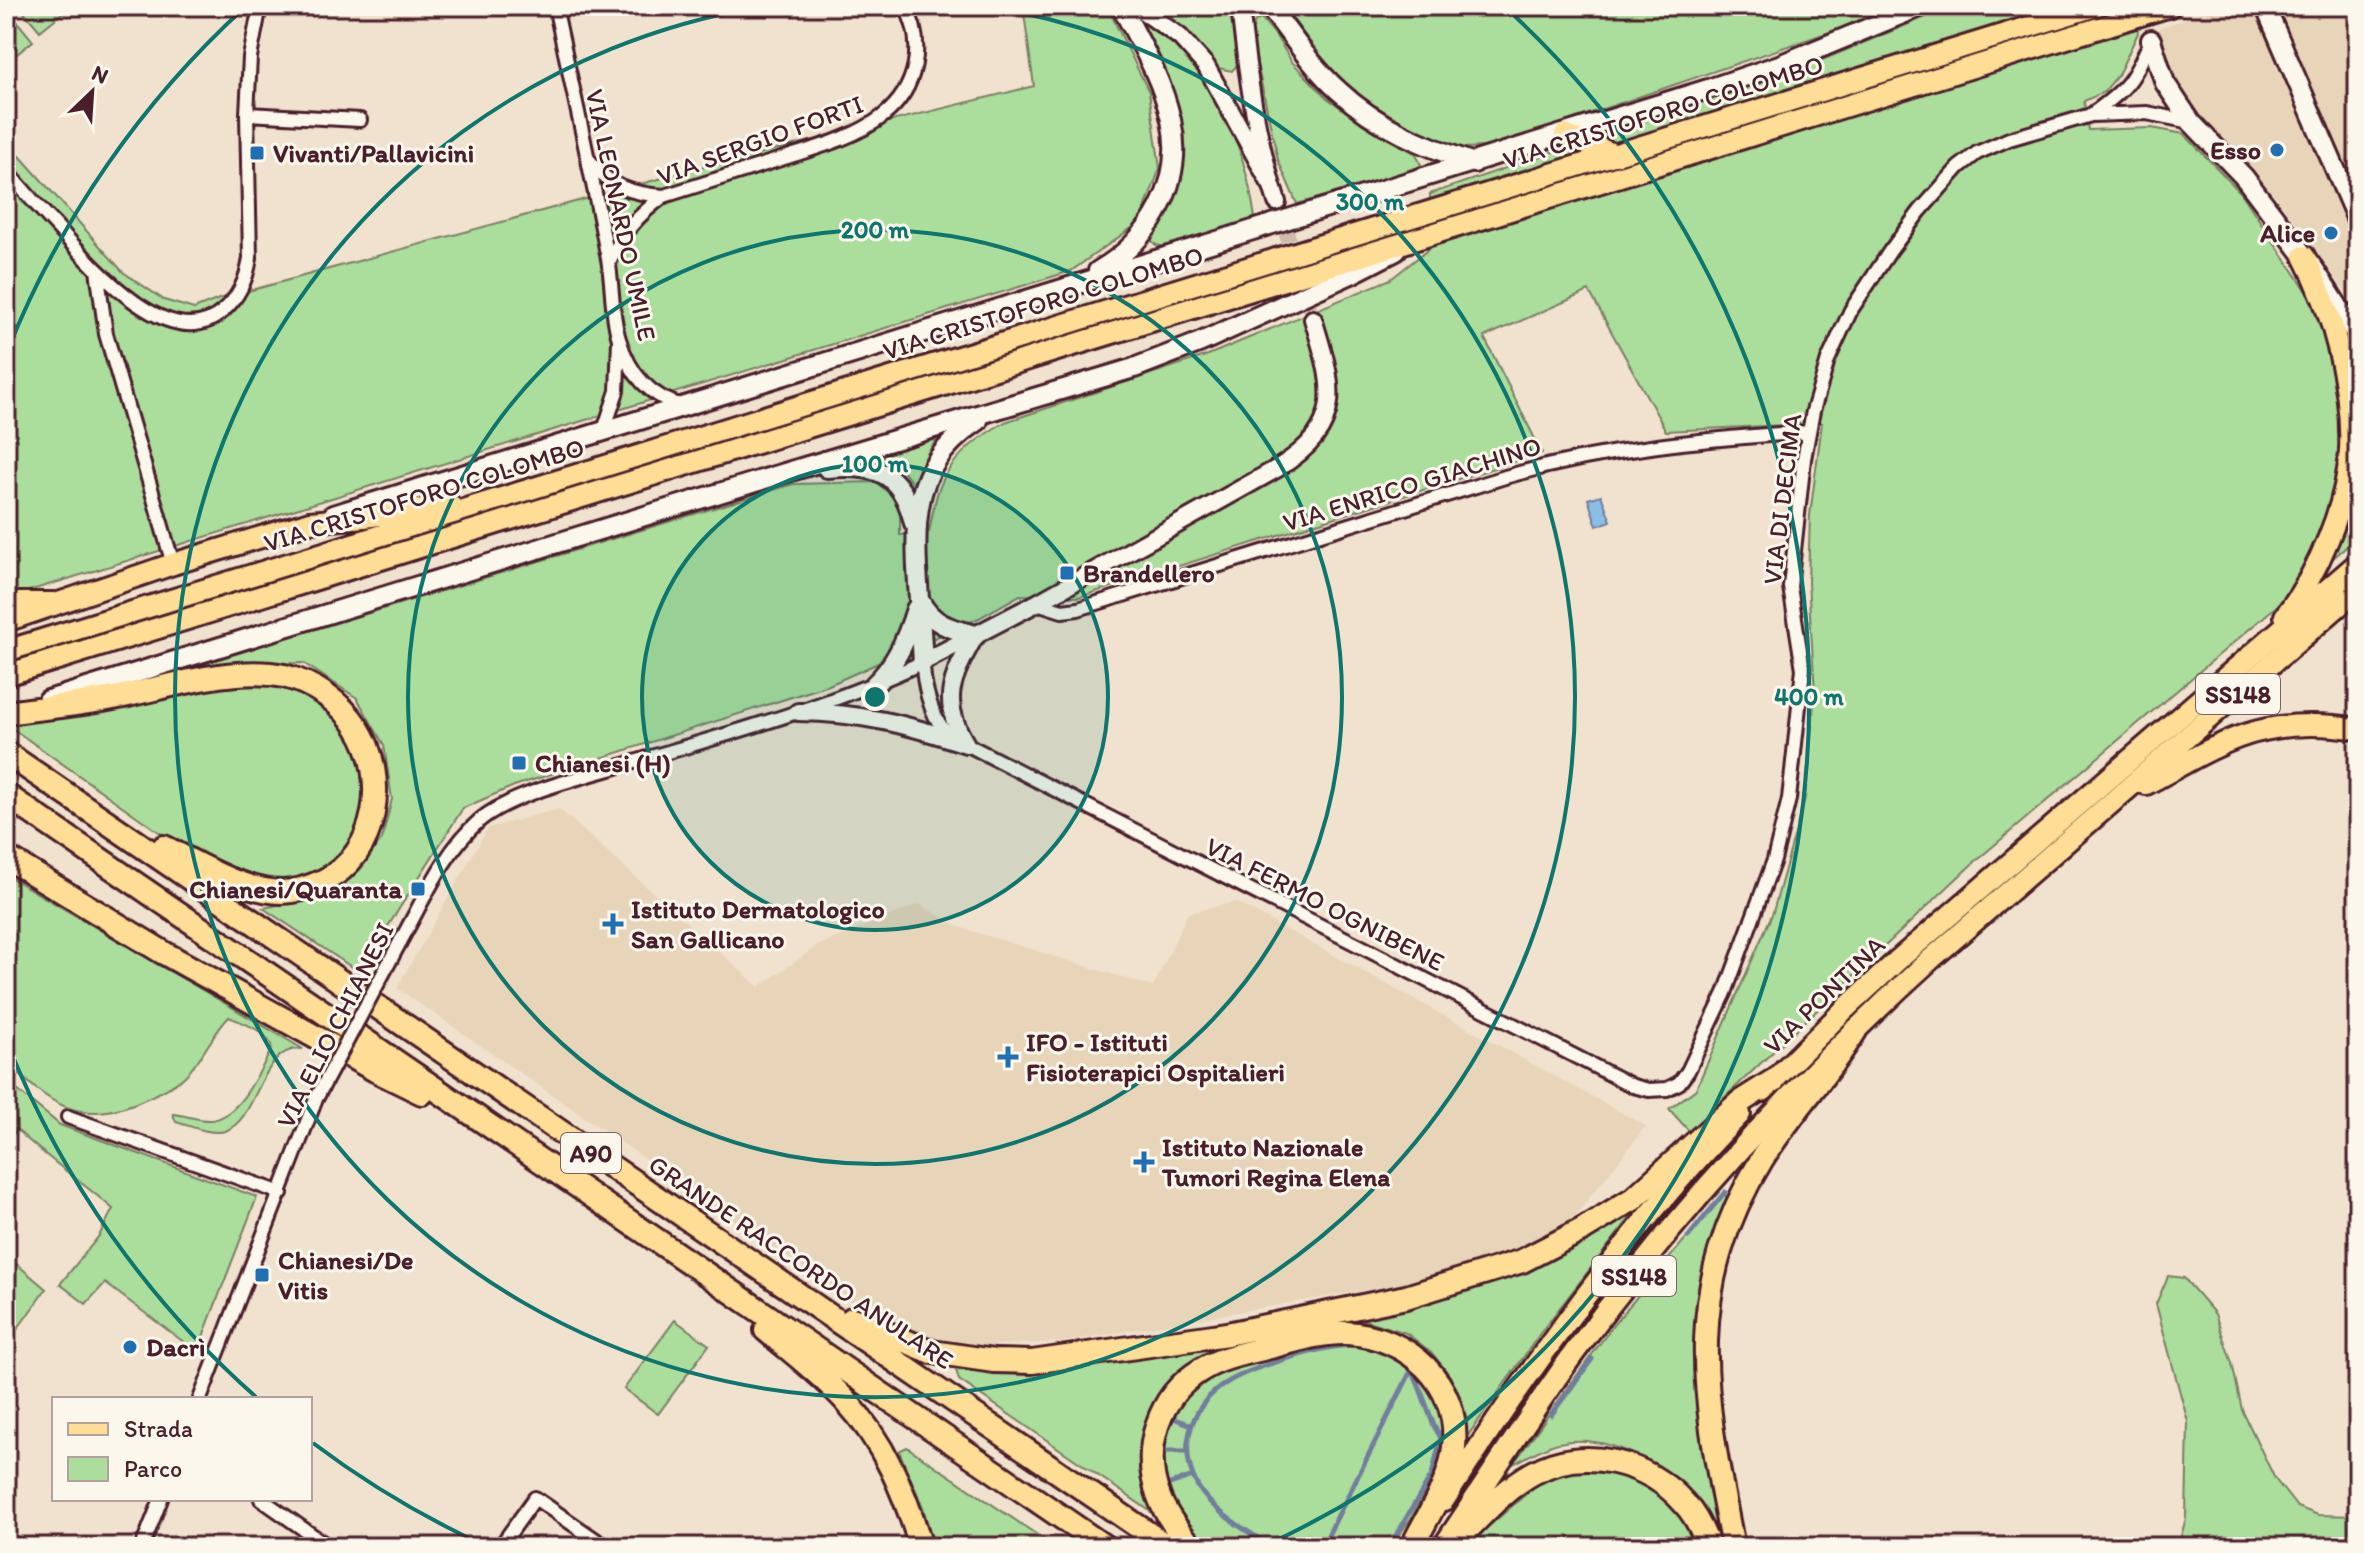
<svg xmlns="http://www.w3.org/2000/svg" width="2364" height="1553" font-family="Itim,sans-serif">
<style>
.built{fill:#e8d4b9}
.green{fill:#abdd9d;stroke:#7a7e64;stroke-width:2}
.water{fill:#8bbee7;stroke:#717e9c;stroke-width:2}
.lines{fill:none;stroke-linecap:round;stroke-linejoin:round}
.stream{stroke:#717e9c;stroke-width:5}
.tertiary-tunnel{stroke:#cfbbad;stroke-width:16;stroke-dasharray:16 8;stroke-linecap:butt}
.minor-casing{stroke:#4a1f2b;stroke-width:18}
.tertiary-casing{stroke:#4a1f2b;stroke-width:22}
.secondary-casing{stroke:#4a1f2b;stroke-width:24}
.primary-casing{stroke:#4a1f2b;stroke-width:26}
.trunk-casing{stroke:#4a1f2b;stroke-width:26}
.motorway-casing{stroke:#4a1f2b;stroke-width:28}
.minor{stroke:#fbf7ec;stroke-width:12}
.tertiary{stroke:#fbf7ec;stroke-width:16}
.secondary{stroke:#fbf7ec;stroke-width:18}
.primary{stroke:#fedd96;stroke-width:20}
.trunk{stroke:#fedd96;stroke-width:20}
.motorway{stroke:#fedd96;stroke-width:22}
.minor-bridge-casing{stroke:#4a1f2b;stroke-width:18;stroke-linecap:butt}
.minor-bridge{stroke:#fbf7ec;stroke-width:12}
.ring{fill:none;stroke:#0f766e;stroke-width:4}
.poi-dot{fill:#1f6fb2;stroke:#fbf7ec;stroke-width:3}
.labels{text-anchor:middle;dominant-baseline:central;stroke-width:6;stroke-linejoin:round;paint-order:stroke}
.shield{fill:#fbf7ec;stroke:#7f6065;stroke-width:2}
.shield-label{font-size:24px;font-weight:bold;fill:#4a1f2b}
.street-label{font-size:26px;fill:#4a1f2b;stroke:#fbf7ec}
.poi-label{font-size:26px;font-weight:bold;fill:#4a1f2b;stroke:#fbf7ec;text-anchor:start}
.centre{fill:#0f766e;stroke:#fbf7ec;stroke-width:4}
.ring-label{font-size:24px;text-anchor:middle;font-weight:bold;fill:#0f766e;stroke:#fbf7ec;stroke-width:6;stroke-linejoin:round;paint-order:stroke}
</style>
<rect width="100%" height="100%" fill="#f0e2ce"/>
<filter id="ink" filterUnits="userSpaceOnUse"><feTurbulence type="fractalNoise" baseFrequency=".0125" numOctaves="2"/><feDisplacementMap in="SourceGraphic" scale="16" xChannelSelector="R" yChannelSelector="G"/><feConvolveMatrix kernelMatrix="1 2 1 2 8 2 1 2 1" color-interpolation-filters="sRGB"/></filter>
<g filter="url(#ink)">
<path class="built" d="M2225 6H2358V309L2278 199 2197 113 2183 96 2168 68 2156 29Z
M559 809 759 987 817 946 919 904 959 927 1153 987 1188 913 1236 902 1646 1126 1562 1233 1492 1261 1435 1278 1063 1342 977 1346 940 1342 914 1335 868 1312 397 988 488 828Z"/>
<path class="green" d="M19 6H71L40 31Z
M1023 6H1107L1149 92 1160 168 1140 222 1071 271 6 598V161L20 156 123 272 164 300 194 309 219 299 692 170 1034 86Z
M1150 6H1231L1239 63 1232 71 1218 68Z
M1283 6H1895L1844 27 1494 146C1479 147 1460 150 1445 145 1368 122 1328 67 1283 6Z
M1952 6H2135L2138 33 2118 75 2104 92 2084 101 2088 130 2152 128 2184 134 2241 193 2358 367V537L1971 865 1689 1131 1669 1109 1696 1089 1773 912 1805 798 1815 693 1808 582 1810 515 1822 423 1666 431 1589 291 1484 337 1542 453 1079 597 1020 595 979 618 829 685 514 786 463 808 359 972 263 908 308 899 355 874 382 839 392 799 384 745 357 698 303 663 195 666 793 484 876 482 900 503V535L929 532C932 518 934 502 939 489 950 458 978 437 1005 422L1208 355 1391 279 1430 248V194L1827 58Z
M6 8 33 41 6 63Z
M1136 17C1150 18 1163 31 1172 40 1222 90 1245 149 1255 218L1165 247 1156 245 1151 240 1152 229 1181 152 1179 111Z
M1262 19 1274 33 1292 62 1327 98 1371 129 1416 154 1421 165 1409 173 1297 204 1278 160 1254 50 1252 32 1255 21Z
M936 437 937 439 928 452 913 484 902 470 883 457 882 455Z
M249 683 290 689 323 702 345 723 367 773 366 802 349 851 320 873 299 881 278 884 248 879 176 844 6 724 129 700Z
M6 875 303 1049C259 1045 259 1120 225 1131 211 1135 190 1126 176 1122L173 1114C186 1115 198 1121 211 1120 239 1118 259 1071 272 1049 270 1032 244 1023 229 1017 212 1034 203 1059 185 1076 172 1088 152 1096 136 1103 76 1126 50 1103 6 1062Z
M6 1081 60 1125 257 1197 197 1352 105 1283 86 1304 60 1284 99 1236 113 1209C82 1182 47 1158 17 1130L6 1141Z
M1724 1193 1730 1203 1708 1264 1729 1547H1721C1717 1536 1713 1522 1707 1513 1679 1472 1614 1434 1564 1442 1547 1444 1528 1457 1513 1464L1614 1324Z
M1647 1196 1544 1328 1459 1448V1400L1450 1376 1432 1353 1406 1333 1351 1316 1447 1295Z
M6 1255 46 1289 6 1345Z
M2168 1276 2184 1278 2215 1314 2232 1363 2242 1410 2275 1479 2297 1507 2318 1515 2355 1516 2358 1518V1547H2178L2186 1518 2188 1422 2156 1304Z
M675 1320 709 1345 658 1414 624 1389Z
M1340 1340 1382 1344 1415 1362 1440 1395 1445 1433 1440 1460 1412 1517 1390 1547H1210L1202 1542 1170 1498 1162 1471 1164 1437 1178 1408 1194 1383 1229 1364Z
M1230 1342 1199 1358 1168 1390 1156 1508 1153 1513 959 1380 956 1370 1052 1373Z
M907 1447 1055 1547H934L923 1507 899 1451Z
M1595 1468 1651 1487 1678 1508 1701 1547H1468L1474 1539 1540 1482 1557 1475Z"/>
<path class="water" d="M1601 495 1611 521 1597 526 1588 499Z"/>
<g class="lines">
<path class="stream" d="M1688 1237 1725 1192
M1551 1415 1592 1359
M1170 1417 1192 1425
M1163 1451H1187
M1167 1485 1193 1476
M1271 1547C1248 1531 1220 1516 1203 1494 1192 1480 1186 1459 1188 1442 1195 1384 1249 1370 1296 1356 1316 1350 1335 1345 1356 1345
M1322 1547 1412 1369
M1389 1547 1432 1475 1441 1438 1434 1426 1413 1370
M1467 1547 1473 1538"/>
<path class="tertiary-tunnel" d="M1277 202 1313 319"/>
<defs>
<path id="minor" d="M555 6C573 90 592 174 608 259 613 285 611 314 619 339 629 373 649 397 683 406
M247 114 360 120
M2092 114C2128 88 2133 81 2151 40
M590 161C608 187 634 194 664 196
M6 170C23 190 41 210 59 229 91 265 171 358 223 311 239 297 247 279 250 258L247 114 250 57 260 6
M609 263C622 233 638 215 664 196 703 184 742 171 781 159 815 148 855 138 883 116 917 89 926 44 905 6
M97 270 106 334 173 564
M604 430 617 391 619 341
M1037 603 1062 611 1078 609 1505 477C1606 448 1704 439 1809 432
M400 942C423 901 444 851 480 820 513 792 592 775 634 762 732 733 830 706 923 662 923 683 930 713 944 730 950 736 959 740 966 744L1633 1086 1649 1090 1667 1089 1679 1083 1688 1071 1725 993 1774 860 1789 799 1803 669 1790 587 1804 459 1813 411 1828 360 1851 310 1890 251 1920 211 1959 167 1977 153 2009 139 2091 115 2147 113 2191 122
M68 1117 281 1193
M200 1399 316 1099
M261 1499 329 1547
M142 1547 161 1499
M500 1547 535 1498 606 1547"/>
<path id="tertiary" d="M1136 6 1180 37 1206 66 1270 183
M1240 6C1247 72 1256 139 1277 202
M923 662 1037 603 1278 468C1346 426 1334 386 1313 319
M798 712C862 713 906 724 966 744
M966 744C939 700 952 678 975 636"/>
<path id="secondary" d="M1269 6C1291 35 1312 67 1339 91 1377 127 1425 146 1474 163
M2265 6 2358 222
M2151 40 2165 83 2191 122 2244 177 2314 269 2358 337
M1098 271C1151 240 1185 182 1171 120 1162 79 1140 42 1121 6
M827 468C876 463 902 472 914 523
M333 515 1708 89 1779 65 1922 6
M920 601C932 625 952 629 976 635
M923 662C921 631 919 600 917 568 914 504 920 459 978 421
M873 686C896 665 907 638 916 609
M48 700 781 474 1134 368 1201 342 1353 273 1396 251"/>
<path id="primary" d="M6 621 173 564 310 522"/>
<path id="trunk" d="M1565 135 1616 155
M310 522 364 517 450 505
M2285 616C2318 573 2347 506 2350 451 2353 389 2333 311 2304 256
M6 651 2096 6
M6 675 2170 6
M2146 784C2170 772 2193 757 2218 746 2262 724 2310 721 2358 729
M1763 1091 1844 1010 1898 960 2358 563
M1444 1500C1532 1365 1627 1230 1740 1114
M1445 1544C1488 1480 1529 1415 1574 1353 1679 1210 1800 1078 1931 959L2358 589"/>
<path id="motorway" d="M6 604H53
M7 713C47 707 88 704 128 695 174 685 237 666 284 676 313 683 341 702 357 727 389 776 379 855 323 881 310 887 297 892 282 892 241 891 200 865 164 847
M6 753 1168 1547
M6 795 1105 1547
M6 857 164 953 375 1070 422 1093
M852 1319 932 1352 994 1361 1032 1362 1227 1334 1406 1297 1522 1261 1582 1230 1633 1199 1740 1102 1773 1081
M766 1330C793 1353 821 1374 845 1400 884 1442 905 1493 921 1547
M1192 1547C1179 1532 1166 1516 1159 1497 1141 1450 1158 1396 1201 1370 1222 1357 1247 1353 1270 1347 1295 1341 1321 1332 1347 1333 1408 1336 1460 1383 1454 1447 1451 1482 1427 1516 1412 1547
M1450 1547C1476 1522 1502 1490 1533 1473 1583 1445 1648 1461 1685 1504 1696 1516 1703 1531 1709 1547
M1733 1547C1705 1402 1679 1294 1762 1159 1790 1114 1827 1076 1855 1031"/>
</defs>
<use href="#minor" class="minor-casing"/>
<use href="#tertiary" class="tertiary-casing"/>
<use href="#secondary" class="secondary-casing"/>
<use href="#primary" class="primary-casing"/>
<use href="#trunk" class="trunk-casing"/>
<use href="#motorway" class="motorway-casing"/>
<use href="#minor" class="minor"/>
<use href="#tertiary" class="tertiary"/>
<use href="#secondary" class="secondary"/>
<use href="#primary" class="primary"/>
<use href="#trunk" class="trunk"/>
<use href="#motorway" class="motorway"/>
<defs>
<path id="minor-bridge" d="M316 1099 400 942"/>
</defs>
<use href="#minor-bridge" class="minor-bridge-casing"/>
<use href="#minor-bridge" class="minor-bridge"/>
</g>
</g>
<circle cx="875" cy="697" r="233" fill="#0f766e" fill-opacity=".12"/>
<g class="ring">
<circle cx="875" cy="697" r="233"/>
<circle cx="875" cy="697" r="467"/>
<path d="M991 7A700 700 0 1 1 759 7"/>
<path d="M488 1547A934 934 0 0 1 313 1443M256 1397A934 934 0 0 1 9 1047M9 347A934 934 0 0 1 244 8M1506 8A934 934 0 0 1 1262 1547"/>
</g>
<g class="poi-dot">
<circle cx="2277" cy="150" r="8"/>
<rect x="249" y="145" width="16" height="16" rx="4"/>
<circle cx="2331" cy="233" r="8"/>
<rect x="1059" y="565" width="16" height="16" rx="4"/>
<rect x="511" y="755" width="16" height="16" rx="4"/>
<rect x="410" y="881" width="16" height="16" rx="4"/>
<path d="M609 912h8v8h8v8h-8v8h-8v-8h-8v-8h8z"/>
<path d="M1004 1045h8v8h8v8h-8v8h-8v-8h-8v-8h8z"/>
<path d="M1140 1150h8v8h8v8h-8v8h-8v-8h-8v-8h8z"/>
<rect x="254" y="1267" width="16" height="16" rx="4"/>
<circle cx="130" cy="1347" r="8"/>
</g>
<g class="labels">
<g class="shield">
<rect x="2196" y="674" width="84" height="40" rx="6"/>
<rect x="561" y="1133" width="60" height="40" rx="6"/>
<rect x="1592" y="1256" width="84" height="40" rx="6"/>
</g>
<g class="shield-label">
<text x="2238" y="694">SS148</text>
<text x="591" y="1153">A90</text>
<text x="1634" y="1276">SS148</text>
</g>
<g class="street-label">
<text transform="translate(1663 112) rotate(-17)">VIA CRISTOFORO COLOMBO</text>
<text transform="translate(760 140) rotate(-20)">VIA SERGIO FORTI</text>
<text transform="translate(621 215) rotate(78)">VIA LEONARDO UMILE</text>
<text transform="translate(1043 303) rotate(-17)">VIA CRISTOFORO COLOMBO</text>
<text transform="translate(1412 484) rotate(-17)">VIA ENRICO GIACHINO</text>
<text transform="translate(424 495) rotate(-17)">VIA CRISTOFORO COLOMBO</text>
<text transform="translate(1782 499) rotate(-83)">VIA DI DECIMA</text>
<text transform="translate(1325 904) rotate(27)">VIA FERMO OGNIBENE</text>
<text transform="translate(1824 995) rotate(-44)">VIA PONTINA</text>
<text transform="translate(335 1025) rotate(-63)">VIA ELIO CHIANESI</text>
<text transform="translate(801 1262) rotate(34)">GRANDE RACCORDO ANULARE</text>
</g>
<g class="poi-label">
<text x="2261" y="150" text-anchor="end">Esso</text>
<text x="273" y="153">Vivanti/Pallavicini</text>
<text x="2315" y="233" text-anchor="end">Alice</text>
<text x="1083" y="573">Brandellero</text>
<text x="535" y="763">Chianesi (H)</text>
<text x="402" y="889" text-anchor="end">Chianesi/Quaranta</text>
<text x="631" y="909">Istituto Dermatologico<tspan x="631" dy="30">San Gallicano</tspan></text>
<text x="1026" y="1042">IFO - Istituti<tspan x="1026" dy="30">Fisioterapici Ospitalieri</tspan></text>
<text x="1162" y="1147">Istituto Nazionale<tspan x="1162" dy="30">Tumori Regina Elena</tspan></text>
<text x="278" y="1260">Chianesi/De<tspan x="278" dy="30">Vitis</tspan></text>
<text x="146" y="1347">Dacrì</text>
</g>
</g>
<circle cx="875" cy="697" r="12" class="centre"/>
<g class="ring-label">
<text x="1370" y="210">300 m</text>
<text x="875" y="238">200 m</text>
<text x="875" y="472">100 m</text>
<text x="1809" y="705">400 m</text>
</g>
<rect width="2364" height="1553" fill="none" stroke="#fbf7ec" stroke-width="32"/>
<rect x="16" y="16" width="2332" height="1521" fill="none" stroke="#4a1f2b" stroke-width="3" filter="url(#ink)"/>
<rect x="52" y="1397" width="260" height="104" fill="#fbf7ec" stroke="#b4a19f" stroke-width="2"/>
<rect x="68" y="1423" width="40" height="12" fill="#fedd96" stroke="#b4a19f" stroke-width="2"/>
<text x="124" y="1437" font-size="24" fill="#4a1f2b">Strada</text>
<rect x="68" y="1457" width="40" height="24" fill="#abdd9d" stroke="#b4a19f" stroke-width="2"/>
<text x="124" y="1477" font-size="24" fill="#4a1f2b">Parco</text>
<g transform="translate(92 92) rotate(25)" stroke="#fbf7ec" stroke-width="6" paint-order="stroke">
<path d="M0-6L14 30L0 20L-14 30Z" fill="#4a1f2b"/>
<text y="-12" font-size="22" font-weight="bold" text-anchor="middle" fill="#4a1f2b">N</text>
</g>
</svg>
